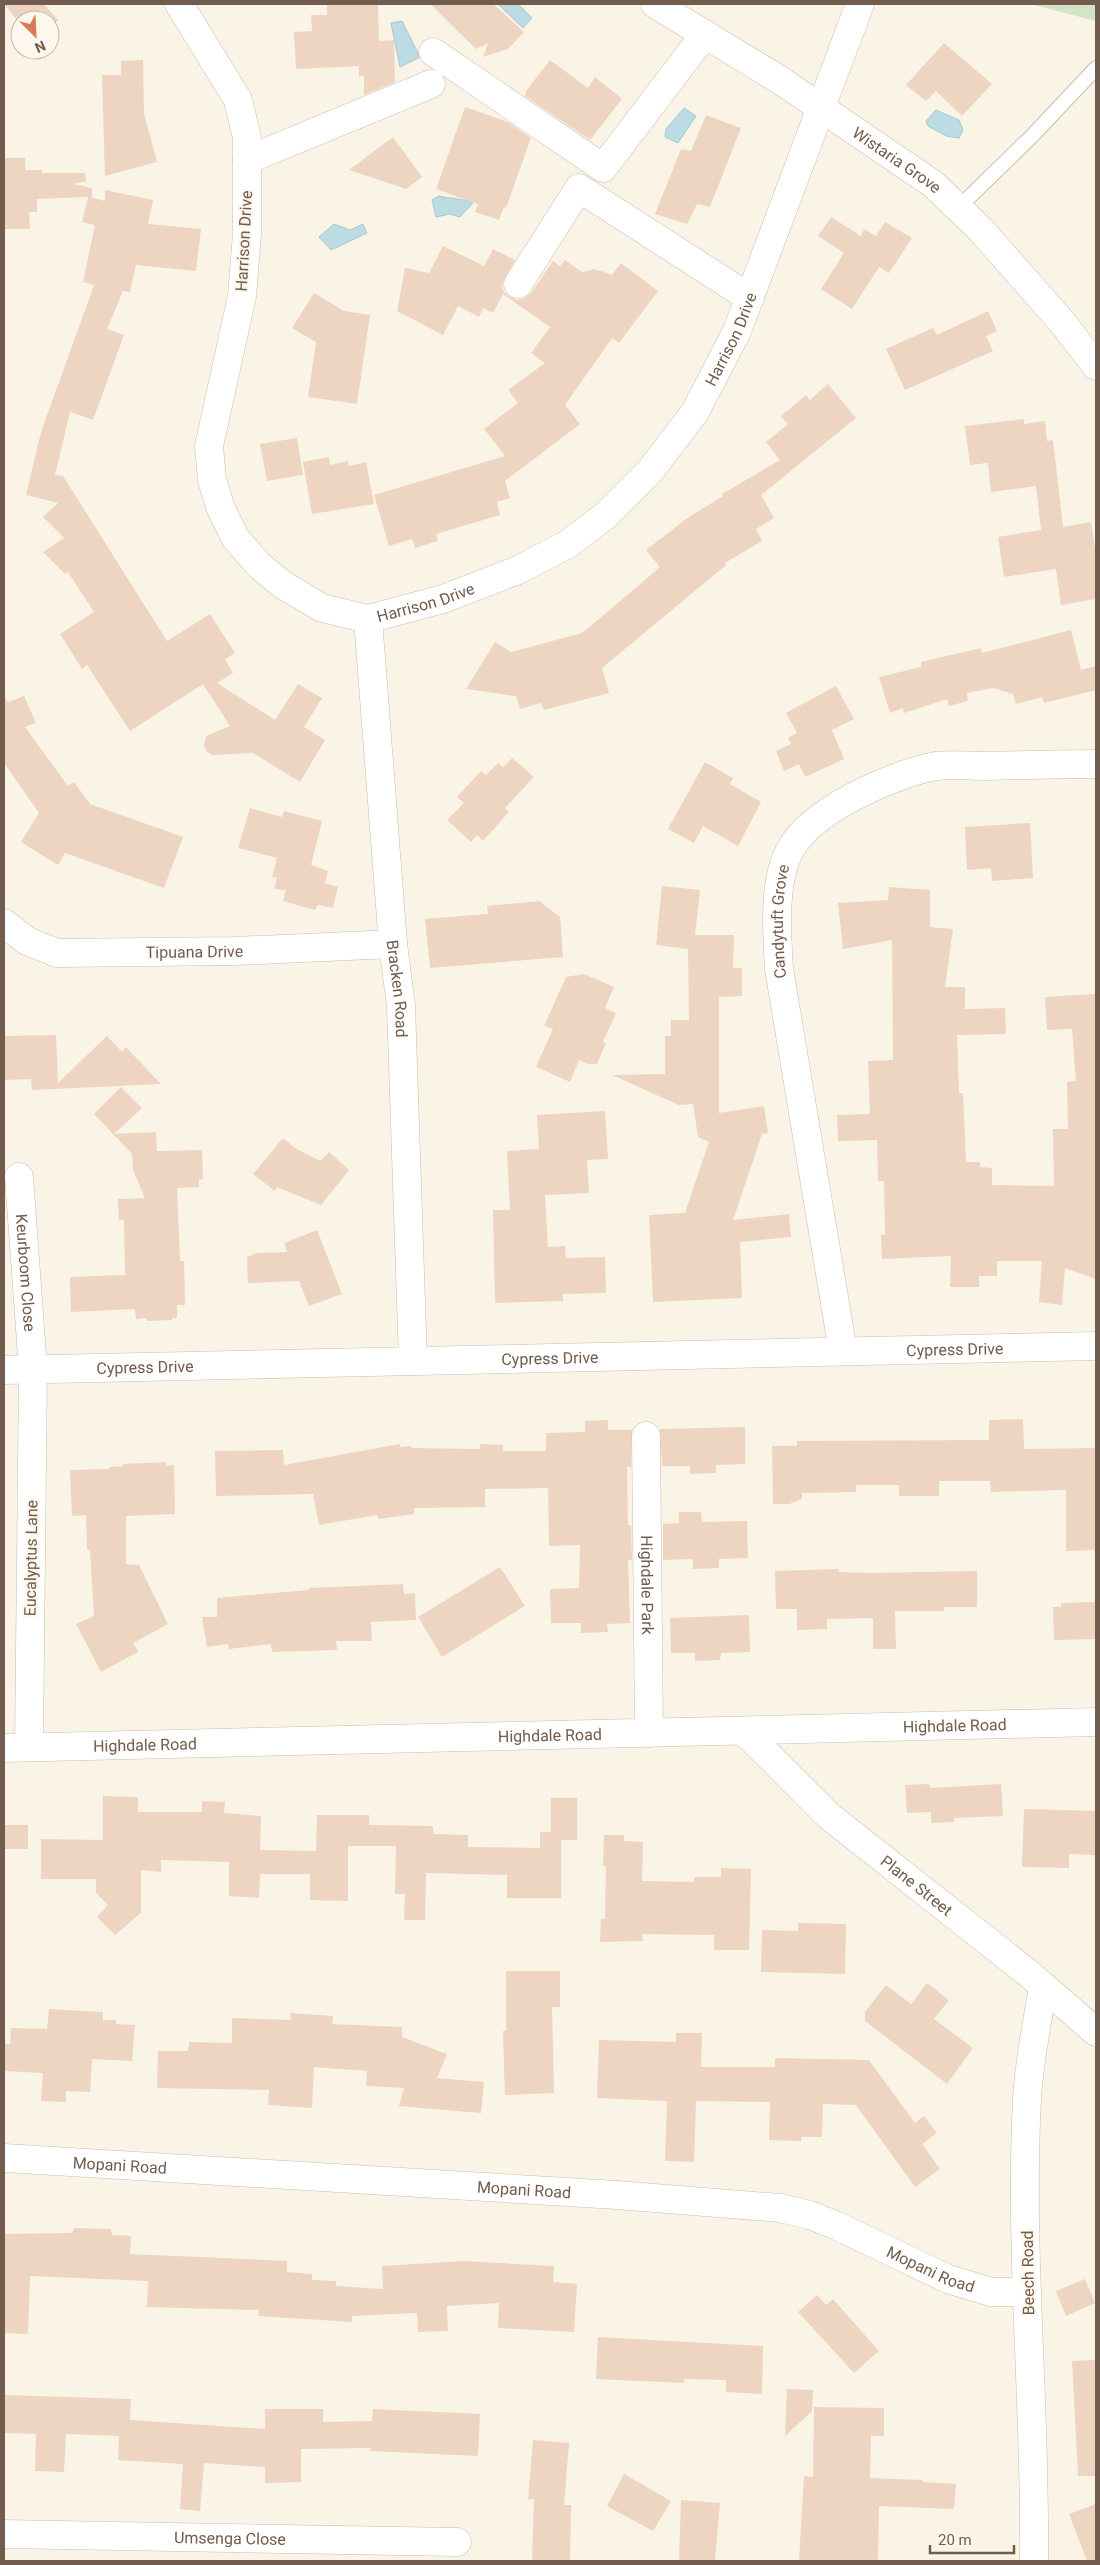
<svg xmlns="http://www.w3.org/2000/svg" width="1100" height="2565" font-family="Roboto,sans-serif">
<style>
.green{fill:#d2e6c6}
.water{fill:#bddbe2;stroke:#a4c9d3}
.building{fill:#edd5c1}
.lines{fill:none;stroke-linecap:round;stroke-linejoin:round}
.lane-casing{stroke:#cbbcae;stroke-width:16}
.street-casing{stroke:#cbbcae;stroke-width:29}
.lane{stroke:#fff;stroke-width:14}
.street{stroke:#fff;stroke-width:28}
.labels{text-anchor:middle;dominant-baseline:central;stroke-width:4.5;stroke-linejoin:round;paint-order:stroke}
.street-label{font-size:16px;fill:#715c4e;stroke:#fdf7ed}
</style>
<rect width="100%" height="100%" fill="#faf4e7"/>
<path class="green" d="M1030 4H1096V21Z"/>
<path class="water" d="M498 4H518L532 18 523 28Z
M402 21 420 57 400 67 391 23Z
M684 108 696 116 678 143 665 137 666 129Z
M936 110 959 120 963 130 959 138 946 136 928 126 926 121Z
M439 196C451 199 461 198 473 203L460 217 450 214 436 217 432 200Z
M334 224 350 230 363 224 367 233 331 250 319 237Z"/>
<path class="building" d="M4 4H44L58 20 50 27V20H20V24Z
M327 4H378L379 41 394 40 395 82 364 95V76H359V66L296 69 294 32 312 31 311 15H327Z
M430 4H493L524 32 508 49 483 57 488 43 476 49Z
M944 43 992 84 962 116 936 91 926 101 906 85Z
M143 60 144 114 157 162 105 176 102 75H121V61Z
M550 60 588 88 595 77 622 99 590 140 525 96 526 91Z
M465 107 508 122 531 138 506 208 504 207 499 220 475 212 478 204 436 189Z
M706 115 741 128 710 207 697 204 687 224 655 214 681 149 691 151Z
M393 137 422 177 406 189 349 170Z
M4 158H25V170H42V173H85L86 181 73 184 92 188V197H89L105 201V190L153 200 148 224 201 229 196 271 136 265 130 292 123 291 107 329 124 335 93 420 70 412 55 475 63 476 167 641 210 614 235 653 225 659 233 673 217 683 275 720 298 684 322 698 304 727 325 740 300 782 253 753 213 755 207 752 204 746 206 736 230 726 203 684 130 731 87 665 82 669 60 634 94 612 68 572 65 574 43 552 64 538 43 517 58 503 26 495 41 432 94 285 83 282 95 225 82 222 88 197 37 199V212H29L30 229H4Z
M831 217 861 236 864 229 876 236 885 222 912 238 889 273 879 267 852 309 821 289 844 253 818 236Z
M443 246 484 266 493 249 515 260 502 284 504 292 510 297 517 300 525 298 531 293 553 261 560 266 565 260 582 272 595 269 612 275 621 263 658 291 619 343 612 338 565 405 580 424 505 481 510 498 497 502 500 515 436 534 438 541 415 548 412 539 389 546 374 495 505 456 484 429 518 403 508 390 545 363 531 353 550 327 503 294 493 313 483 308 479 317 458 306 443 335 397 311 405 268 429 273Z
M314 293 344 311 370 315 357 404 308 397 316 342 292 328Z
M988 311 997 331 986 336 993 351 905 390 886 349 933 328 937 335Z
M828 384 856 418 761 495 774 518 756 529 762 541 725 563 726 565 602 668 609 693 544 710 541 703 520 709 516 696 466 689 495 642 511 652 582 633 631 592 660 567 646 550 686 519 723 496 722 494 780 460 766 442 788 424 781 416 806 395 810 400Z
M1024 419V424L1045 421 1047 441 1053 440 1063 527 1091 522 1096 555V599L1061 605 1056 569 1004 577 998 537 1041 530 1036 486 991 492 988 463 970 465 965 426Z
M297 438 303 475 267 481 260 444Z
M329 457 330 465 348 461 349 466 366 462 374 504 312 514 303 462Z
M1071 630 1081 670 1096 666V690L1044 703 1042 697 1016 704 1013 694 993 688 967 693 968 701 949 706 947 699 904 713 903 708 890 713 879 677 921 667V662L981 648 982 653Z
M836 686 854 719 832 730 844 759 805 777 799 764 784 771 776 751 791 744 788 738 797 733 786 713Z
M24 696 36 723 25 727 68 786 74 782 90 804 183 837 164 888 65 853 58 865 21 842 39 813 4 763V697L8 702Z
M512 758 534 777 505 808 509 812 483 841 477 835 471 842 447 820 464 803 457 797 481 771 486 775 498 763 503 767Z
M705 762 733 778 730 784 761 802 738 846 703 826 694 843 668 829Z
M250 808 282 817 284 811 322 821 311 865 328 871 325 883 338 887 333 908 318 905 315 910 283 901 286 890 274 889 277 878 272 877 277 858 238 848Z
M1030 823 1033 878 992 881 991 868 967 870 965 827Z
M662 886 700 890 695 935H734L733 968H742V996L719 997V1113L764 1106 768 1133 762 1134 733 1220 789 1214 791 1237 740 1242 742 1298 653 1302 649 1215 685 1213 709 1142 698 1137 693 1104 679 1105 612 1075 665 1074V1036H671V1020H689L688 949 656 945Z
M889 887 930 890V927L953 929 945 987H965V1009L1005 1008 1006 1034 957 1035 959 1093H963L966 1162H980V1167L992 1168V1185L1054 1186 1053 1129H1068L1067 1082 1076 1081 1072 1029 1047 1030 1045 997 1096 994V1279L1065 1268 1062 1305 1039 1302 1042 1261H997V1276H979V1287H950L951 1256 882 1259 881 1235H885L884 1181H878L877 1140 838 1141 837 1115 870 1114 868 1061 893 1060 892 940 843 949 838 903 888 900Z
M539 901 560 917 563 957 430 968 425 919 488 914 487 906Z
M584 974 614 987 605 1008 616 1013 603 1042 606 1043 597 1064H588L579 1060 570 1082 536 1067 553 1029 544 1026 566 977Z
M56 1035 58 1083 107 1036 122 1052 126 1047 161 1084 32 1090 31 1079 4 1080V1036Z
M121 1087 142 1108 114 1134 156 1132 157 1151 202 1150 203 1179 199 1180V1187L177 1188 180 1261H184L185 1305H177V1318H172V1320L147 1321 146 1318 136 1319 135 1309 71 1312 70 1277 125 1275 124 1220H119L118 1199 145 1198 133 1170 132 1154 94 1114Z
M605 1111 608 1159 587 1160 589 1193 545 1195 548 1247 565 1246 566 1258 605 1257 606 1293 563 1294V1301L495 1303 493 1210H510L507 1151 539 1149 537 1115Z
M283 1138 295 1148 320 1161 329 1152 349 1170 321 1205 277 1187 275 1191 253 1174Z
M317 1230 342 1294 309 1306 299 1281 248 1283 247 1257 257 1253 287 1252 284 1243Z
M1023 1419 1024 1449 1096 1448V1550L1066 1551V1490L991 1492 990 1481H939V1496H899V1485H856V1492L802 1493V1499L789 1504H773L772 1446H797V1441L989 1440V1420Z
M608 1420V1430H632L631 1467H627L628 1525H631L632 1560H628L630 1623 607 1624 608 1632 581 1633V1623H551L550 1589 579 1588 580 1545 549 1546 548 1488 485 1489V1507L414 1508V1514L378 1519 377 1515 319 1525 313 1494 216 1496 215 1451 283 1450 284 1465 400 1444V1447L411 1446V1448L480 1449V1444L503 1445V1451H546V1433L585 1432V1421Z
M745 1427V1464L716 1465V1473L690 1474V1466H662L660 1429Z
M166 1462V1466L174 1465 175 1514 126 1516V1564L139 1565 168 1624 133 1643 138 1652 101 1672 76 1624 94 1616 90 1550H87L86 1515 72 1516 70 1470 109 1469V1467L123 1466V1464Z
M679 1512H701L702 1522 747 1521 748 1558 719 1559V1568L693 1569V1559L663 1560V1524L679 1523Z
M500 1567 525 1606 442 1657 418 1617Z
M839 1569V1572L870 1573 977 1571V1607H944V1611H895L896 1649H873V1618L827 1619V1629L797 1630V1609H776L775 1571Z
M403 1584 404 1594 415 1593 416 1620 371 1622 372 1641H336L337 1650 272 1652 271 1644 229 1649 228 1644 207 1647 202 1617H217V1598L309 1590V1588Z
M1096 1602V1639L1054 1640 1053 1607H1061V1603Z
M749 1615 750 1652 721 1653 720 1660 695 1661V1653H671L670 1618Z
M929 1784 930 1788 1001 1784 1003 1816 954 1818V1822L931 1823V1812L907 1813 905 1785Z
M103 1796 138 1797V1812H202V1801L225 1802 224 1813 261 1816 260 1850 316 1851 317 1815H369V1825L433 1826V1834L468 1835V1847L540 1848V1832H551V1798H577V1840H561V1898H507V1875L426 1873 425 1920H404L405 1894H395L396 1846H348V1901L310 1900V1874H260L259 1898 229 1896V1862L161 1860V1872L141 1870V1913L115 1935 97 1917 108 1905 96 1893V1879H41V1839L103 1840Z
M1024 1809 1096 1811V1855L1069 1854V1868L1022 1867Z
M4 1825H28V1849H4Z
M604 1835H624V1841L643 1842 642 1881 694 1882V1877H721V1868L751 1869 749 1950H714V1935L642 1934 643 1941 600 1942 601 1919H605L606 1866H603Z
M798 1923 846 1924 845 1974 761 1972 762 1930 798 1931Z
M506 1971H560V2007H552L554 2093 505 2095 503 2031H506Z
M927 1983 949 2000 934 2019 973 2048 947 2084 865 2021V2012L886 1985 911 2004Z
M49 2009 103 2012V2020H116V2024L135 2025 132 2061 92 2059 90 2092 66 2091V2102L41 2101 43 2073 4 2071V2044H10L11 2028 47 2029Z
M290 2013 333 2016 332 2024 402 2027V2037L447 2054 437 2078 484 2082 481 2113 399 2106 404 2088 366 2086 367 2071 314 2067 312 2108 268 2105 269 2090 157 2088 158 2051H188L189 2042 232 2043V2018L291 2020Z
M676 2033H702L701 2067H775V2058L869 2060 915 2123 924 2116 937 2133 922 2144 940 2169 915 2187 856 2105 823 2104 822 2137H801V2141L769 2140 770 2102 696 2101 694 2162 665 2161 667 2101 597 2098 599 2040 676 2042Z
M74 2228 111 2229 112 2235 131 2236 130 2254 287 2261V2272L312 2274V2280L336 2281V2286L383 2289 382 2266 464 2261 554 2266 553 2282 577 2284 574 2332 498 2328 499 2303 447 2306 448 2331 418 2332 417 2313 352 2316V2322L258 2316 259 2310 147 2307 148 2281 30 2276 28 2334 4 2333V2234L72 2233Z
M1085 2279 1095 2303 1066 2316 1056 2291Z
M817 2295 826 2305 833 2299 879 2351 854 2373 798 2312Z
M598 2337 763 2346 762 2394 726 2392V2380L684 2379V2383L596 2379Z
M1096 2360V2476H1078L1072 2361Z
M787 2389 813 2390 812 2411 785 2436Z
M4 2395 131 2399 130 2420 265 2429V2409H323V2422L372 2421 373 2409 480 2414 478 2456 370 2451 371 2448 301 2449V2482L265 2483V2467L204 2463 200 2511 180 2509 183 2464 118 2460 119 2436 66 2434 64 2472 35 2471 36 2434 4 2433Z
M814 2407 884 2408V2436H871L870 2478 923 2480V2482L956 2484 954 2509 879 2506 878 2561H799L804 2476 813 2477Z
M533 2440 569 2443 564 2505H571L570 2561H532L534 2499H528Z
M624 2474 671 2501 653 2531 607 2506Z
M681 2500 720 2503 715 2561H679Z
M1096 2504V2561H1087L1069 2514Z"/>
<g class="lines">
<defs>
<path id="lane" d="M958 208 1032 136 1096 68"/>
<g id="street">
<path id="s1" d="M179 4 238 100 247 138V234L242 296 209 446 212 480 221 509 236 539 259 565 283 585 322 608 368 619 443 599 516 571 568 544 606 515 650 471 695 412 737 331 860 4"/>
<path id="s2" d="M655 4 780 80 933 184 980 229 1062 322 1096 366"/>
<path d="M433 52 603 168 705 34"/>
<path d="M247 160 431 84"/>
<path d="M518 284 579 188 750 298"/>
<path id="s3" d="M368 619 393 944 401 1006 413 1361"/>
<path id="s4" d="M4 923 27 941 57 953 235 951 393 944"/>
<path id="s5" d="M19 1177 33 1369 29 1747"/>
<path id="s6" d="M843 1351 779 969C777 935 773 883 789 852 809 811 892 774 936 766 952 764 970 766 986 766 1023 765 1059 764 1096 764"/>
<path id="s7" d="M4 1370 1096 1346"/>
<path id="s8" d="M646 1436 649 1733"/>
<path id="s9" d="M744 1731 829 1816 1028 1973 1096 2032"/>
<path id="s10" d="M4 1748 1096 1722"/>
<path id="s11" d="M4 2158 617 2195 780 2208 810 2215 835 2225 948 2279 991 2292H1027"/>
<path id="s12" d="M4 2534 457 2542"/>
<path d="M1034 2561C1036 2407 1019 2253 1027 2099 1029 2061 1037 2024 1043 1987"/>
</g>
</defs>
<use href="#lane" class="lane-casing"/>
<use href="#street" class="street-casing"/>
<use href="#lane" class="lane"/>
<use href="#street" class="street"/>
</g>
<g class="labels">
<g class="street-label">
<text stroke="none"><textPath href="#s2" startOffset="288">Wistaria Grove</textPath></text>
<text transform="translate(244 241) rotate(-87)">Harrison Drive</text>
<text stroke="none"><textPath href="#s1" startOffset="1200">Harrison Drive</textPath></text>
<text stroke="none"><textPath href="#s1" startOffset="780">Harrison Drive</textPath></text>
<text stroke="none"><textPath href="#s6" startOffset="435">Candytuft Grove</textPath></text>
<text stroke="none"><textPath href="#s4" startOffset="199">Tipuana Drive</textPath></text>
<text stroke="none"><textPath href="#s3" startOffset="371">Bracken Road</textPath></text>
<text stroke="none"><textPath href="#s5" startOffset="96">Keurboom Close</textPath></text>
<text stroke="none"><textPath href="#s7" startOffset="951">Cypress Drive</textPath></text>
<text stroke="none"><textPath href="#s7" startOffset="546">Cypress Drive</textPath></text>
<text stroke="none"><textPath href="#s7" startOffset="141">Cypress Drive</textPath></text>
<text transform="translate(31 1558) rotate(-89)">Eucalyptus Lane</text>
<text stroke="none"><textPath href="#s8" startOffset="149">Highdale Park</textPath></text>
<text stroke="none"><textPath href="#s10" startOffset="951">Highdale Road</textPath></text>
<text stroke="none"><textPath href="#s10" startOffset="546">Highdale Road</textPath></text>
<text stroke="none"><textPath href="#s10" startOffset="141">Highdale Road</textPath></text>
<text stroke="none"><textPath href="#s9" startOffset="232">Plane Street</textPath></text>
<text stroke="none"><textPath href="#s11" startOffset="116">Mopani Road</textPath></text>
<text stroke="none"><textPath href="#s11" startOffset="521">Mopani Road</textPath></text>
<text stroke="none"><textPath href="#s11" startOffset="941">Mopani Road</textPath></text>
<text transform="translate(1028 2273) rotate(-91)">Beech Road</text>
<text stroke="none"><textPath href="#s12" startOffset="226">Umsenga Close</textPath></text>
</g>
</g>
<rect width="1100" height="2565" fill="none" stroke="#715c4e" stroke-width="10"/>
<g transform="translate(35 35) rotate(156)"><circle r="24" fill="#fdf7ed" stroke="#c5b9ad"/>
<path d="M0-4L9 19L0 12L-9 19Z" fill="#d87b58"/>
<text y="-8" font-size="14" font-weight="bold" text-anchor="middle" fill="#715c4e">N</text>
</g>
<path d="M930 2545v8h84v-8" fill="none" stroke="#715c4e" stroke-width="2.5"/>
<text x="938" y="2545" font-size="15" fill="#715c4e" stroke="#fdf7ed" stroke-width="4" paint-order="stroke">20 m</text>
</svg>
